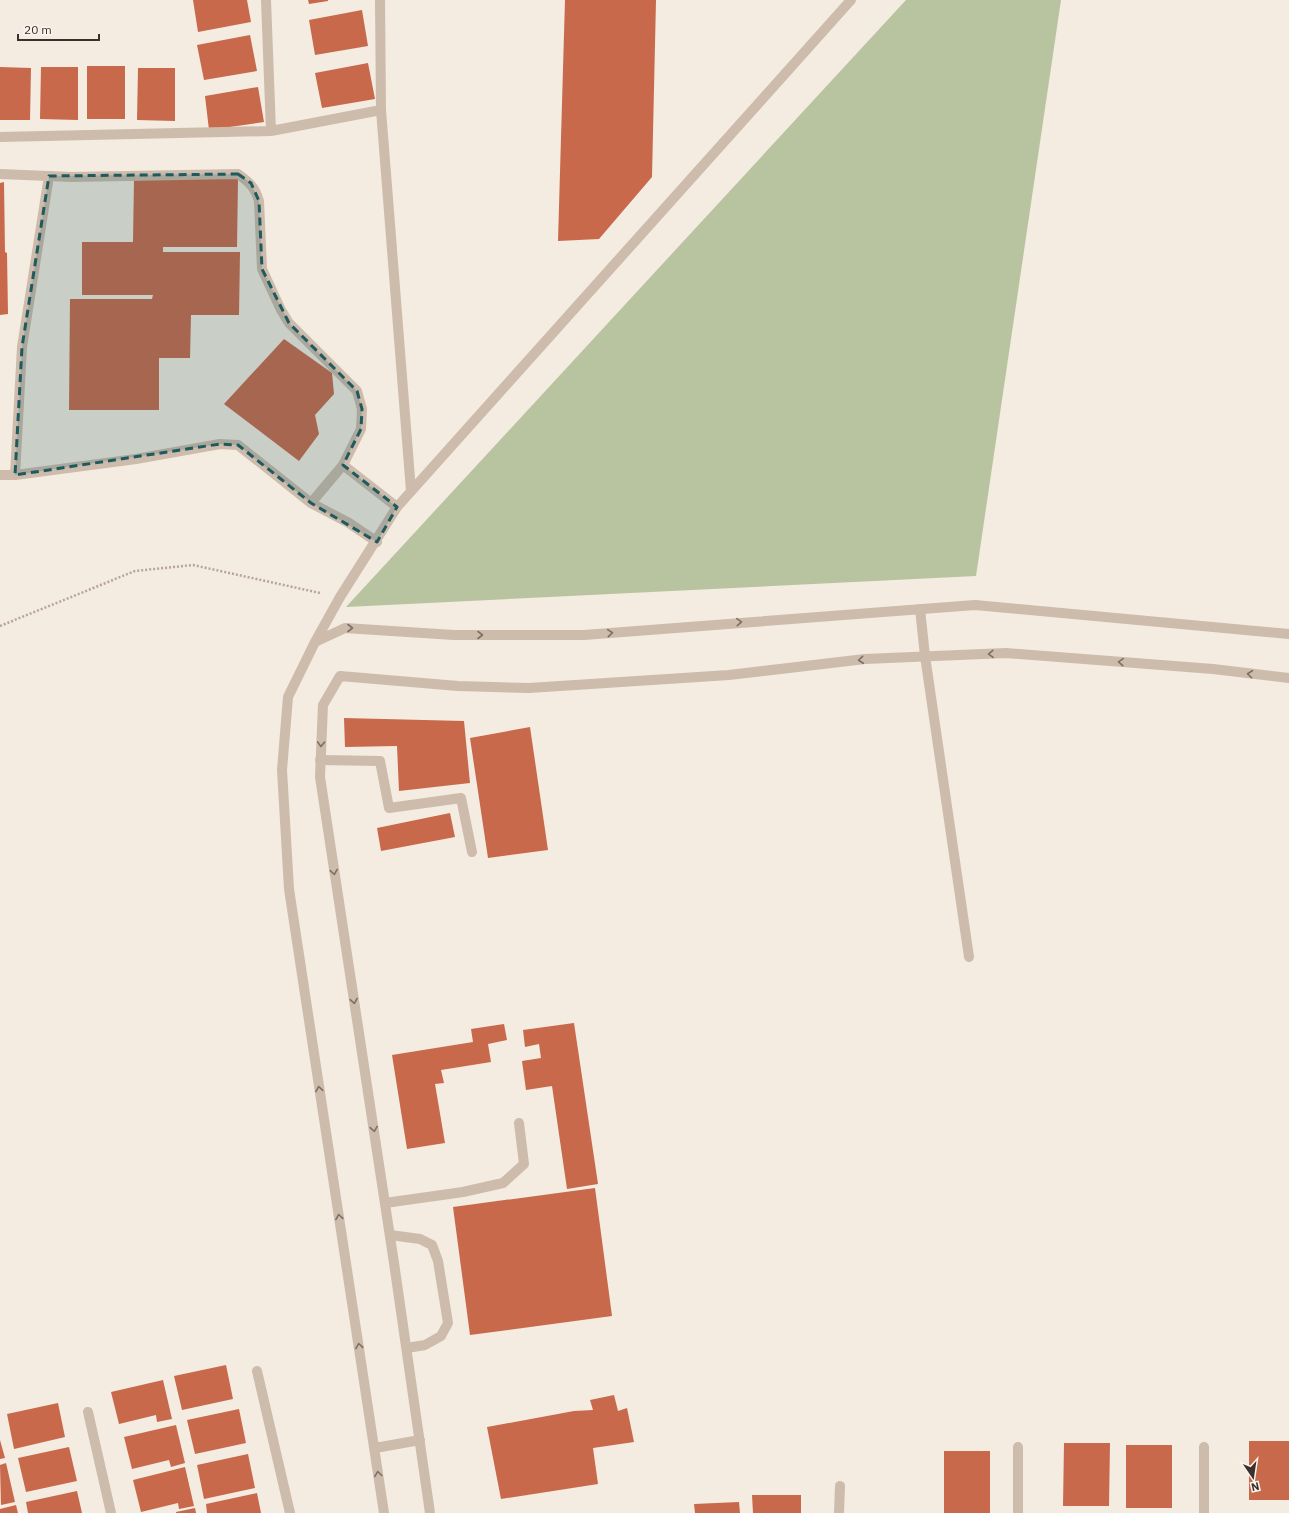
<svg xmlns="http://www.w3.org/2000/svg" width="1289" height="1513" font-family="'IBM Plex Sans',sans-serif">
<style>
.green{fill:#b8c4a0}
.building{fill:#c8694b}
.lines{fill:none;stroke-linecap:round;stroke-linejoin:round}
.path{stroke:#b9a596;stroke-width:2.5;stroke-dasharray:2 2;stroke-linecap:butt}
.service{stroke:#cdbbac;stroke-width:10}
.minor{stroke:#cdbbac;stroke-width:10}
.tertiary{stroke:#cdbbac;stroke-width:10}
.oneway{stroke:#7d6f65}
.marked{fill:#1f5a5e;fill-opacity:0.2;stroke:#1f5a5e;stroke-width:3;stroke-dasharray:8 5;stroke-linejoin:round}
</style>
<rect width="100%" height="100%" fill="#f4ebe1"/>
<path class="green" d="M906 0H1061L976 576 346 607Z"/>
<path class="building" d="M193 0H247L251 22 198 32Z
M308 0H328V1L309 4Z
M565 0H656L652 177 599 239 558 241Z
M362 10 368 46 315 55 309 20Z
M250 35 257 71 204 80 197 45Z
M368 63 375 99 322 108 315 73Z
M87 66H125V119H87Z
M0 67 31 68 30 120H0Z
M41 67H78V120L40 119Z
M138 68H175V121L137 120Z
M258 87 264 122 209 130 205 96Z
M134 179H238L237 247H163V252H240L239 315H191L190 358H159V410H69L70 299H152L153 295H82V242H133Z
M4 182 5 252 7 253 8 314 0 315V183Z
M284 339 332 373 334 394 315 415 319 434 299 461 224 404Z
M344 718 464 721 470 783 399 791 397 746 345 747Z
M530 727 548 850 488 858 470 738Z
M450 813 455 837 381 851 377 828Z
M574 1023 598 1184 567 1189 552 1086 526 1090 522 1061 541 1058 539 1044 525 1047 523 1030Z
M504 1024 507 1040 488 1044 491 1062 441 1070 444 1083 435 1084 445 1143 407 1149 392 1055 473 1042 471 1029Z
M595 1188 612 1316 470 1335 453 1207Z
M226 1365 233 1399 182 1410 174 1376Z
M163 1380 172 1419 157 1422 156 1415 119 1424 111 1392Z
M614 1395 618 1411 627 1408 634 1442 593 1448 598 1484 501 1499 487 1427 574 1411 593 1410 590 1400Z
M58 1403 65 1437 14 1449 7 1414Z
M239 1409 246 1443 195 1454 187 1420Z
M176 1425 185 1463 171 1467 169 1460 132 1469 124 1437Z
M0 1440 5 1458 0 1459Z
M1249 1441H1289V1500H1249Z
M1064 1443H1110L1109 1506H1063Z
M1126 1445H1172V1508H1126Z
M69 1447 77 1481 26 1492 18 1458Z
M944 1451H990V1513H944Z
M248 1454 255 1488 204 1499 197 1465Z
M6 1463 15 1502 1 1505 0 1465Z
M185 1467 194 1506 179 1509 178 1503 141 1512 133 1480Z
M77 1491 82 1513H28L26 1502Z
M257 1493 261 1513H207L206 1504Z
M752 1495H801V1513H753Z
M739 1502 740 1513H695L694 1504Z
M16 1505 18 1513H0V1509Z
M195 1508 196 1513H176V1512Z"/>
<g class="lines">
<path class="path" d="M0 626 135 571 193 565 320 593"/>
<path class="service" d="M320 760 380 761 389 808 461 798 472 852
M385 1203 463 1192 503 1183 524 1164 519 1123
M390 1235 420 1239 432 1245 438 1261 448 1323 441 1336 425 1345 407 1348"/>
<path class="minor" d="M266 0 271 131
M380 0 381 110 411 491
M0 137 271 131 381 110
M0 174 72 177 238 174C249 182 255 187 259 201L262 269 281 310 289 323 357 391 362 409 361 429 343 465 397 507
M0 475H15L136 459 220 444 238 445 311 503 349 523 377 542
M15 475 22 347 49 176
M311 503 343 465
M920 609 925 656 969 957
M257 1371 290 1513
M88 1412 111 1513
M839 1513 840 1486
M1018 1513V1447
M1204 1513V1447"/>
<path class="tertiary" d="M315 642 345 628 454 635H584L975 605 1289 634
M375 1448 420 1440
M384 1513 289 889 282 770 288 697 315 642 340 597 397 507 851 0
M430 1513 394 1263 320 777 323 705 340 676 458 686 529 688 729 675 865 659 1006 653 1213 669 1289 678"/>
</g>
<defs><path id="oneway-chevron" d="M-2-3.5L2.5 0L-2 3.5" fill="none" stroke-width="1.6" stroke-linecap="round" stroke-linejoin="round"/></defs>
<g class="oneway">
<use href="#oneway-chevron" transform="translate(739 622) rotate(-4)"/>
<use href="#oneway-chevron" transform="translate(350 628)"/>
<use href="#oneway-chevron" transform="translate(610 633) rotate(-5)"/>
<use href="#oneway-chevron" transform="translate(480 635)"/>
<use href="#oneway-chevron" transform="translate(991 654) rotate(178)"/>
<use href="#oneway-chevron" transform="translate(861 660) rotate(174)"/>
<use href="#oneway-chevron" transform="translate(1121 662) rotate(-176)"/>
<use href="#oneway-chevron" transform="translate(1250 674) rotate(-173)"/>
<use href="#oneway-chevron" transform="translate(321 744) rotate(92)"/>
<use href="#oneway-chevron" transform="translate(334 872) rotate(81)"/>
<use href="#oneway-chevron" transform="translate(354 1001) rotate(81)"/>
<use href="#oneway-chevron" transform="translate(319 1089) rotate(-99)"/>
<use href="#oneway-chevron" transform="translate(374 1129) rotate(81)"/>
<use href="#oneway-chevron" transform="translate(339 1217) rotate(-99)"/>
<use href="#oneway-chevron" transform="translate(359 1346) rotate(-99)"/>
<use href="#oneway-chevron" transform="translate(378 1474) rotate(-98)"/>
</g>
<path class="marked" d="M238 174 251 183 259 201 262 269 289 323 357 391 362 409 361 429 343 465 397 507 377 542 311 503 238 445 220 444 15 475 22 347 49 176Z"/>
<g transform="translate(1253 1477) rotate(167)" stroke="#fbf5ee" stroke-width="3" paint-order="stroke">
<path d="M0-3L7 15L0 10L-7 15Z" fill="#3b302b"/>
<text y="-6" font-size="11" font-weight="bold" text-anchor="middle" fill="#3b302b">N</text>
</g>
<path d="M18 34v6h81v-6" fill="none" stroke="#3b302b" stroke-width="2"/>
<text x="24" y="34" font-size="12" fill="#3b302b" stroke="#fbf5ee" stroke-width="3" paint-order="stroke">20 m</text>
</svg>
